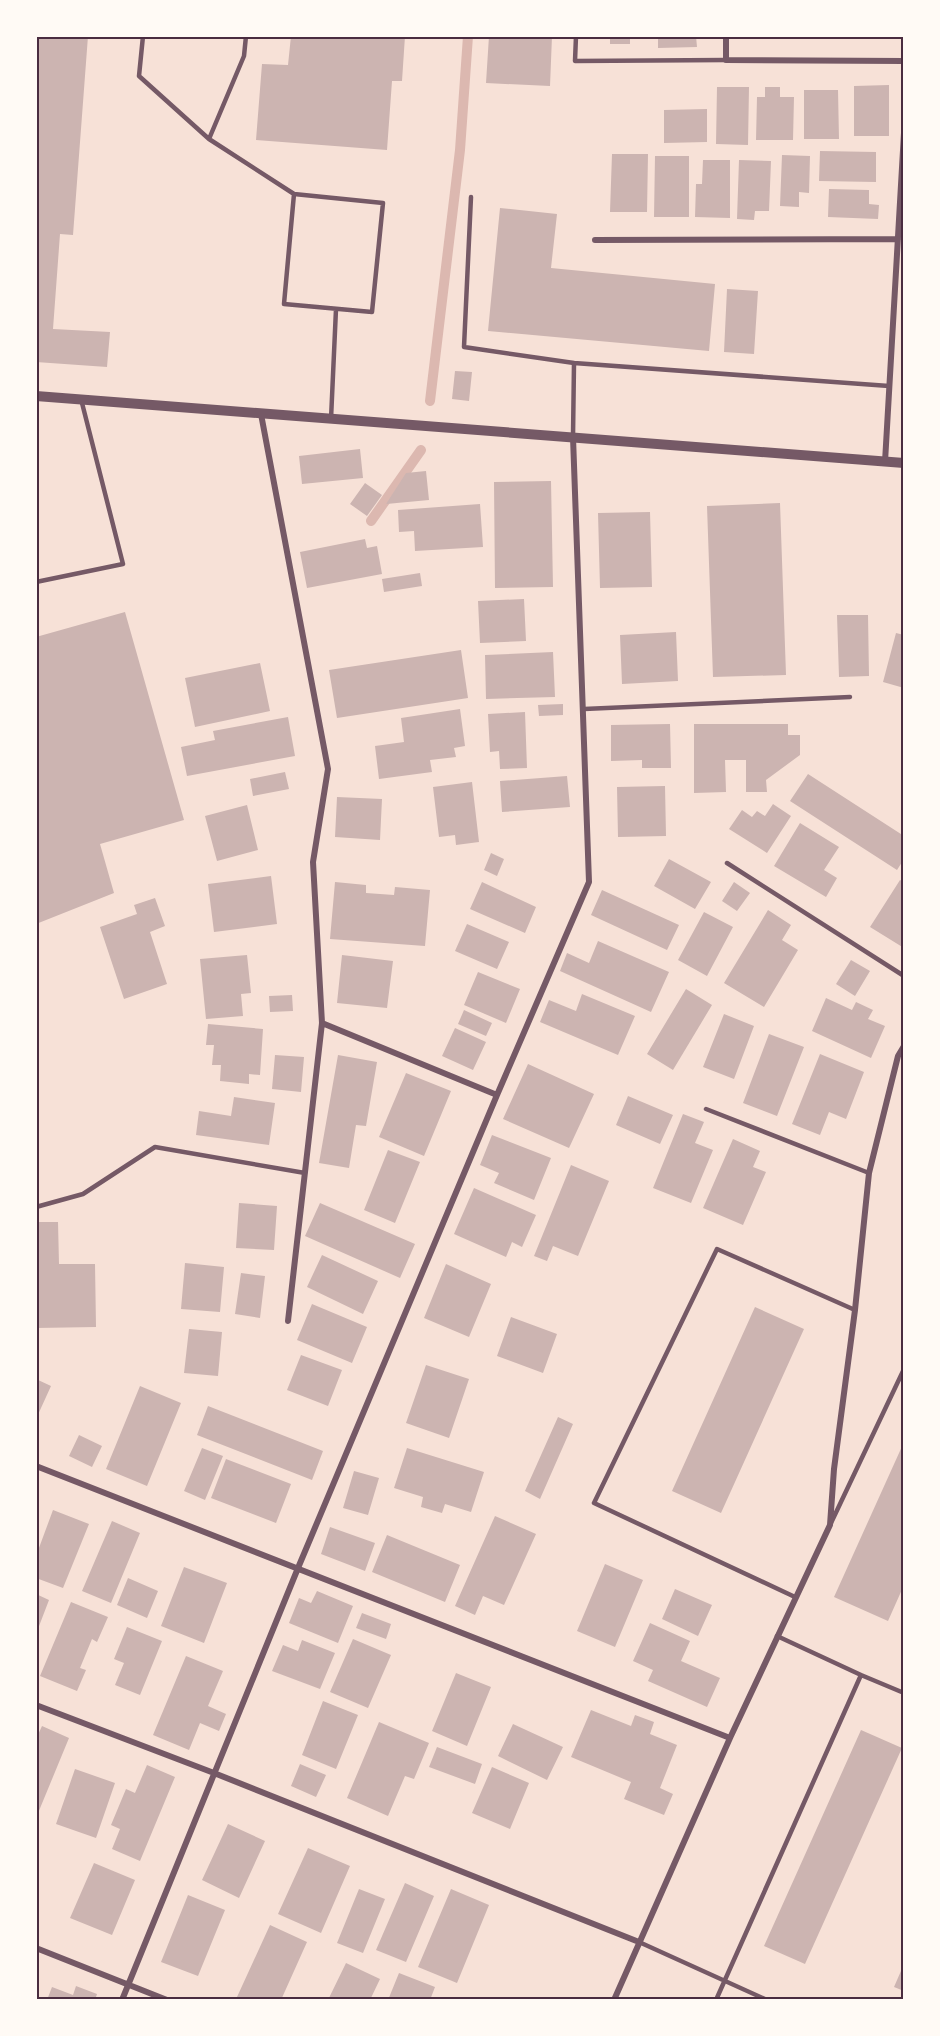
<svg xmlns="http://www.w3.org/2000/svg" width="940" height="2036" font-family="'Archivo Narrow',sans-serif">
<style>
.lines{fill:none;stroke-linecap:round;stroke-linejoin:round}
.stream{stroke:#dcb8b0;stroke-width:10}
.building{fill:#ccb4b1}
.service{stroke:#755966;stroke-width:4.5}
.minor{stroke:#755966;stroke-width:6}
.tertiary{stroke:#755966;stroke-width:10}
.neatline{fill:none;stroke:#4a2c40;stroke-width:2}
</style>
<rect width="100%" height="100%" fill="#f7e1d7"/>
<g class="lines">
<path class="stream" d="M430 401 460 150 468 36
M371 521 421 450"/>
</g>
<path class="building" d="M36 36H88L73 235 60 234 53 329 110 332 107 367 36 362Z
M291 36H405L402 81H392L387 150 256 140 262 64 288 65Z
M489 36H552L550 86 486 83Z
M610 36H630V44H610Z
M658 36H696L697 47 658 48Z
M755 36H798V39H755Z
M889 85V136H854V86Z
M717 87H749L748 145 716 144Z
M765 87H780V97H794L793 140H756L757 97H765Z
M804 90H838L839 139H804Z
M707 109V142L664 143V110Z
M820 151 876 152V182L819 181Z
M612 154H648L647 212H610Z
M782 155 810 156 809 193 799 192V207L780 206Z
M655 156H689V217H654Z
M703 160H730V218L695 217 696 184H702Z
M739 160 771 161 769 211H755L754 220 737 219Z
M829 189 869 190V204L879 205 878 219 828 217Z
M500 208 557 214 551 268 715 284 709 351 488 331Z
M727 289 758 291 754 354 724 352Z
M455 371 472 372 469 401 452 399Z
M360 449 363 478 302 484 299 456Z
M426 471 429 500 386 504 406 473Z
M551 481 553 587 495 588 494 482Z
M365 483 382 495 367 516 350 504Z
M780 503 786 675 713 677 707 506Z
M480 504 483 547 415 551 414 531 399 532 398 510Z
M650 512 652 587 600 588 598 513Z
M365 539 367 548 377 546 382 574 307 588 300 552Z
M420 573 422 586 384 592 382 579Z
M524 599 526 641 480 643 478 601Z
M125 612 184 820 100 844 114 893 36 924V637Z
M837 615H868L869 676 839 677Z
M676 632 678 681 622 684 620 635Z
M896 633 904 635V688L883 682Z
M461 650 468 698 337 718 329 670Z
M553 652 555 697 486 699 485 655Z
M260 663 270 711 195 727 185 678Z
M563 704V715L539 716 538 705Z
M460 709 465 746 454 748 456 757 430 760 432 772 379 779 375 746 404 742 401 718Z
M525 712 527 768 500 769 499 751 490 752 488 714Z
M288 717 295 756 187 776 181 747 215 740 213 731Z
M670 724 671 768H642V760L611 761V725Z
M694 724H788V735H800V755L766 780 767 792H746V760H725L726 792 694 793Z
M285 772 289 789 253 796 250 779Z
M808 774 904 836V859L897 870 790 801Z
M567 776 570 807 502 812 500 781Z
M472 782 479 842 456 845 455 835 439 837 433 787Z
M665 786 666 836 618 837 617 787Z
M337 797 382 799 380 840 335 837Z
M773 804 791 816 767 853 729 829 742 810 752 817 757 811 765 816Z
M247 805 258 850 217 861 205 816Z
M800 823 839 847 824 870 837 878 826 897 774 866Z
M491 853 504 859 497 876 484 870Z
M669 859 711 882 695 909 654 886Z
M271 876 277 924 214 932 208 884Z
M900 880 904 882V948L870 927Z
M335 882 366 885V893L394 895 395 887 430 890 425 946 330 939Z
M482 882 536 907 525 933 470 909Z
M734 882 750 893 737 911 722 901Z
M602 890 679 925 667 950 591 915Z
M155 898 165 926 150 932 167 984 124 999 100 927 137 914 134 905Z
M768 910 791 925 782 940 798 950 764 1007 724 983Z
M704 912 733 927 707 976 678 960Z
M467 924 509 942 497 969 455 951Z
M598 941 669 972 651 1012 560 971 567 953 589 963Z
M247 955 251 993 241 994 243 1016 206 1019 200 959Z
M342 955 393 961 387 1008 337 1003Z
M851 960 870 971 855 996 836 984Z
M478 972 520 989 506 1023 464 1005Z
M686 989 712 1005 673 1070 647 1054Z
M582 994 635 1016 618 1055 540 1022 549 1000 576 1011Z
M292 995 293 1011 270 1012 269 996Z
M826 998 852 1010 856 1002 873 1010 868 1019 885 1026 871 1058 812 1031Z
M464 1010 492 1023 486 1036 458 1024Z
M724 1014 754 1026 734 1079 703 1067Z
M208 1024 263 1029 260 1075 249 1074V1084L220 1081 221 1065H212L214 1045H206Z
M455 1028 486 1042 473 1070 442 1056Z
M769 1034 804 1047 777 1116 743 1103Z
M820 1054 864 1072 846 1119 829 1112 820 1135 792 1124Z
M275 1055 304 1057 301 1092 272 1089Z
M338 1055 377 1062 366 1126 356 1125 349 1168 319 1163Z
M528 1064 594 1094 569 1148 503 1119Z
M406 1073 451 1091 424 1156 379 1137Z
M628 1096 673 1115 660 1144 616 1125Z
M234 1097 275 1103 269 1145 196 1135 199 1111 231 1116Z
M683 1114 704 1122 695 1143 713 1150 691 1203 653 1188Z
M492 1135 551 1158 534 1200 494 1183 499 1173 480 1165Z
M733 1139 760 1151 753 1167 766 1172 743 1225 703 1208Z
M388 1150 420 1162 395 1223 364 1210Z
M571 1165 609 1181 578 1256 553 1246 547 1261 534 1256Z
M474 1188 536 1215 522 1247 512 1242 506 1257 454 1234Z
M239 1203 277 1206 274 1250 236 1248Z
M320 1203 415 1244 400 1278 305 1236Z
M36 1222H58L59 1264H95L96 1327 36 1328Z
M322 1255 378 1281 363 1314 307 1287Z
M185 1263 224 1267 220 1312 181 1309Z
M446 1264 491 1284 469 1337 424 1318Z
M241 1273 265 1276 260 1318 235 1314Z
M312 1304 367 1327 352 1363 297 1340Z
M755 1307 804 1329 721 1513 672 1491Z
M511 1317 557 1334 543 1373 497 1356Z
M189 1329 222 1332 218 1376 184 1373Z
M301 1355 342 1370 328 1406 287 1390Z
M426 1365 469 1379 449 1438 406 1423Z
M36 1379 51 1386 36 1419Z
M140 1386 181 1403 147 1486 106 1469Z
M208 1406 323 1451 312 1480 197 1435Z
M558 1417 573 1424 540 1499 525 1491Z
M79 1435 102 1446 92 1467 69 1456Z
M904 1442V1585L888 1621 834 1597Z
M202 1448 223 1456 205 1500 184 1491Z
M407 1448 484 1472 471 1512 445 1504 442 1513 421 1507 423 1497 394 1488Z
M226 1459 291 1484 276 1523 211 1498Z
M354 1471 379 1478 368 1515 343 1508Z
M53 1510 89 1524 63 1588 36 1578V1556Z
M495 1516 536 1534 504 1605 483 1596 475 1615 455 1606Z
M112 1521 140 1533 111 1603 82 1591Z
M330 1527 375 1543 365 1571 321 1554Z
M387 1535 460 1565 445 1602 372 1572Z
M605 1564 643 1580 615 1647 577 1631Z
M184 1567 227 1583 204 1643 161 1626Z
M128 1578 158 1591 147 1618 117 1605Z
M675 1589 712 1605 698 1636 662 1619Z
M317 1591 353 1606 338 1643 289 1623 299 1598 311 1603Z
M36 1594 49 1600 36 1634Z
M71 1602 108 1617 97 1642 92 1639 80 1668 86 1670 77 1691 40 1676Z
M362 1613 391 1624 386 1639 356 1628Z
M650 1623 690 1641 681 1661 720 1678 707 1707 648 1681 653 1670 633 1661Z
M127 1627 162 1641 140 1695 115 1685 124 1663 114 1659Z
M353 1639 391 1655 368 1708 330 1692Z
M302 1640 335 1653 320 1689 272 1671 283 1645 298 1651Z
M186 1656 223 1671 208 1706 226 1714 219 1731 200 1723 189 1750 153 1735Z
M456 1673 491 1687 467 1746 432 1731Z
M323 1701 358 1715 336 1769 302 1755Z
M591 1710 631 1726 635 1715 654 1722 650 1734 677 1745 660 1788 673 1794 664 1815 624 1799 631 1782 571 1757Z
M379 1722 429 1743 414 1779 405 1776 388 1816 347 1798Z
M513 1724 563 1747 547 1780 498 1756Z
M42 1726 69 1738 36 1818V1739Z
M861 1730 902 1748 805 1964 764 1946Z
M437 1747 482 1764 475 1784 429 1767Z
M300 1764 326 1775 316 1797 291 1786Z
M147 1765 175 1777 140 1861 112 1849 120 1829 111 1825 126 1789 135 1793Z
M492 1767 529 1783 510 1829 472 1813Z
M75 1769 115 1783 96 1838 56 1824Z
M228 1824 265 1841 239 1898 202 1880Z
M308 1848 350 1866 321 1933 278 1914Z
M94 1863 135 1880 112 1935 70 1918Z
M405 1883 434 1896 406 1962 376 1950Z
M359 1889 385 1899 363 1953 337 1943Z
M451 1889 489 1905 457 1983 418 1967Z
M188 1895 225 1910 198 1976 161 1962Z
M270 1925 307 1942 281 2000H243L237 1997Z
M346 1963 380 1979 370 2000H328Z
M904 1964V1991L894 1987Z
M399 1973 435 1987 430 2000H388Z
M76 1986 97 1994 95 2000H47L52 1987 73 1995Z"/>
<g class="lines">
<path class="service" d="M143 36 139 76 209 139 294 194
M576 36 575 61 726 60
M209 139 244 56 246 36
M294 194 383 203 372 312 284 304Z
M471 197 464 347 574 363 573 437
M574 363 889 386
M331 419 336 309
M36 582 123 564 81 399
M584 709 850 697
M727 863 904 976
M706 1109 869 1173
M36 1207 83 1194 155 1147 305 1173
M831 1523 904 1369
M795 1597 594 1503 717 1249 855 1310
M861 1675 904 1693
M639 1942 767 2000
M716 2000 861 1675 777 1636"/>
<path class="minor" d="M726 36V60L904 61
M595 240 898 239
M261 414 328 769 313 862 322 1023 288 1321
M885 462 904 133
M322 1023 497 1095
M36 1466 730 1738
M36 1705 214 1773 639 1942
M36 1948 167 2000
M122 2000 298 1568 497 1095 589 882 573 437
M614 2000 730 1738 830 1525 834 1469 855 1310 869 1173 898 1056 904 1046"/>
<path class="tertiary" d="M36 396 904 463"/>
</g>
<rect width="940" height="2036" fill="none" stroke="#fffaf5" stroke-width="75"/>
<rect x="38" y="38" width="864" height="1960" class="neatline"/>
</svg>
